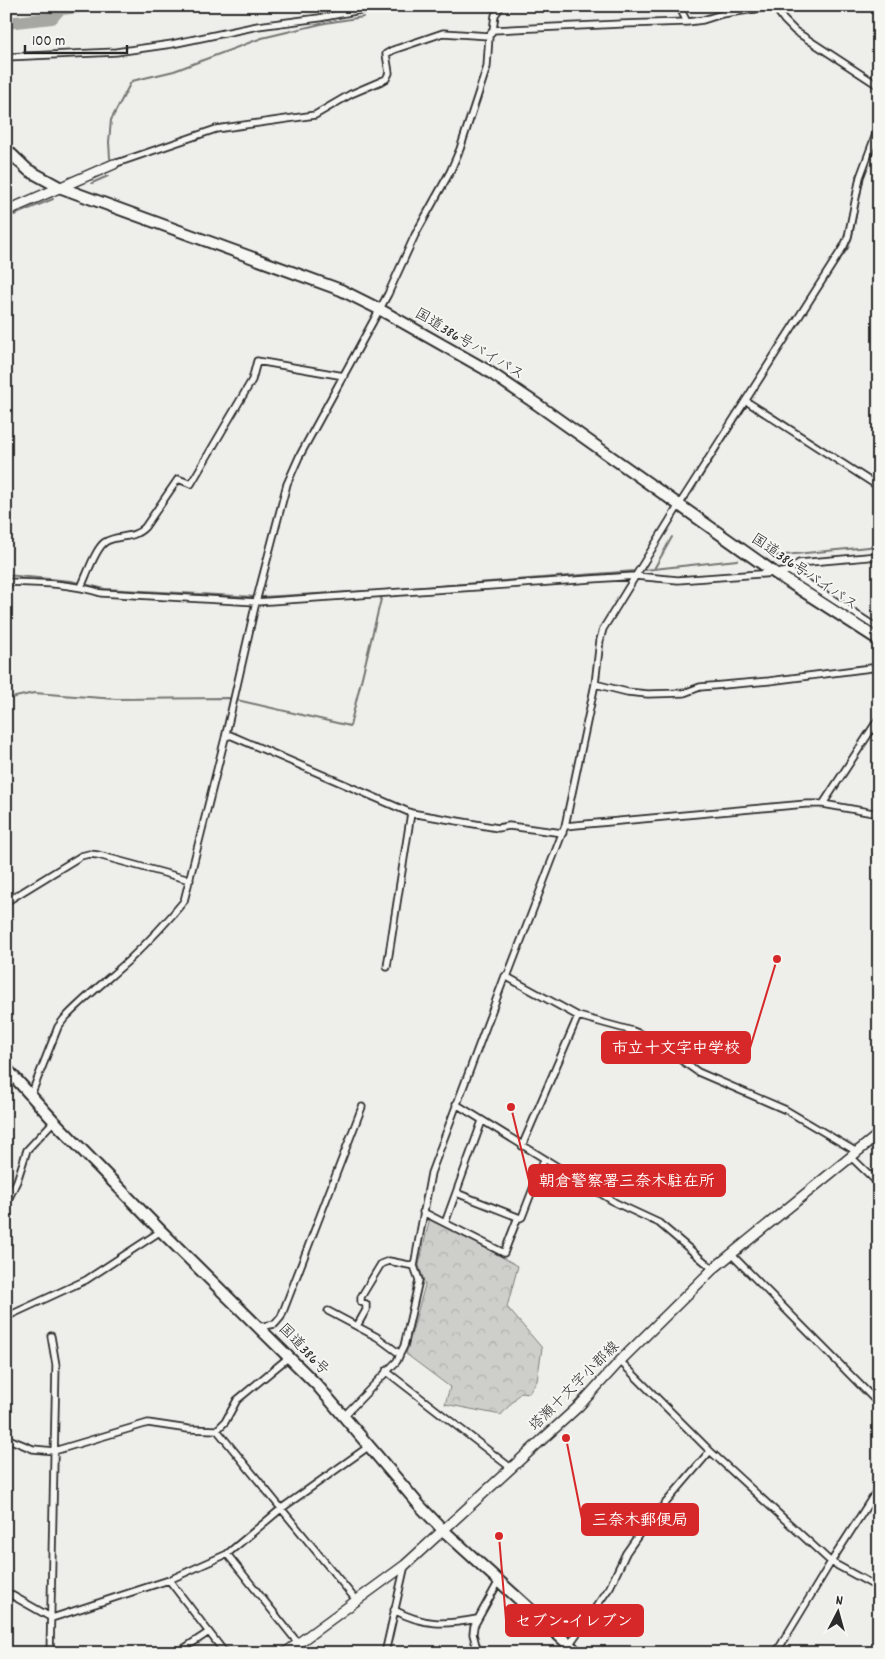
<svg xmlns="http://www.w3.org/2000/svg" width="885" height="1659" font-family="Dekko,'Klee One',sans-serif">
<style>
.forest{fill:url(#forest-crowns);stroke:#7c7c7a}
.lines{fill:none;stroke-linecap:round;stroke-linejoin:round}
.stream{stroke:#757573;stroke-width:2}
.river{stroke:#a6a6a3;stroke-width:12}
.street-casing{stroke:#2b2b2b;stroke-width:9}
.secondary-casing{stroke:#2b2b2b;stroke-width:12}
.highway-casing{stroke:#2b2b2b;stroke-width:14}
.street{stroke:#f6f6f2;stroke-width:5.5}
.secondary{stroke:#f6f6f2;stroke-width:9}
.highway{stroke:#f6f6f2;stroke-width:10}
.labels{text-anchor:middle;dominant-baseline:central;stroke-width:4;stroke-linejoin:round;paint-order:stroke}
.street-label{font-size:15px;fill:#2b2b2b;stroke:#f6f6f2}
.leader{fill:none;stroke:#d62828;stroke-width:2}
.callout-dot{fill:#d62828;stroke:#f6f6f2;stroke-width:2}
.callout{fill:#d62828;stroke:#d62828;stroke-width:2}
.callout-label{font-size:16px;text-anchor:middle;font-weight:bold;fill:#fff}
</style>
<defs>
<pattern id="forest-crowns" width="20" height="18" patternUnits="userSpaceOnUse" patternTransform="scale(1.25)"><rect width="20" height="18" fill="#cececa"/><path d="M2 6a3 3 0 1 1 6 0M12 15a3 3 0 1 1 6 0" fill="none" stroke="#b1b1ae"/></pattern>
</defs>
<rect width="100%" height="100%" fill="#eeeeea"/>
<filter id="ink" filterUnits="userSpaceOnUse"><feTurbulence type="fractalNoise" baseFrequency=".02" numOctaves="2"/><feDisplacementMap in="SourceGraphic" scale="10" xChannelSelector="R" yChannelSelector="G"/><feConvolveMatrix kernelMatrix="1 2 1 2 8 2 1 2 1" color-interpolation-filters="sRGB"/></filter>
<g filter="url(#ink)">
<path class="forest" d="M430 1217 518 1266 507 1307 542 1348 537 1381 529 1393 521 1392 501 1415 445 1404 450 1387 406 1354 425 1285 419 1265Z"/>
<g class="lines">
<path class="stream" d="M110 158 109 142 111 120 130 84 132 81 174 71 262 38 325 23 363 17
M92 183 108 176
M14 215 53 199
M832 270 848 248 852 236 863 179 879 137
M749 401 785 343
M692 492 747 405
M774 556 879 546
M654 569 672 537
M6 575 71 581 105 589 256 597
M398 589 635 571 737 560
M262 597 369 591
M6 699 34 693 116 699 228 698 350 726 382 595"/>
<path class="river" d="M6 23 52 18 58 11 62 9 88 6"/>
<defs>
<path id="street" d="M679 6 687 22
M774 6 784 20 795 31 879 86
M493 30 621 24 687 22 703 20 722 14 776 6
M6 57 116 52 172 44 258 26 319 18 381 6
M114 164 216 129 315 115 351 94 386 79 389 73 386 54 393 50 443 33 489 36
M746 401 879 487
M789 571 879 629
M6 582C39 583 70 583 101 593L256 602 635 576 678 580 775 573 789 571 799 563 879 556
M81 587C87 575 95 549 105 542 118 534 133 540 145 527L178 479 191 484 252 380 257 361 344 376
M595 684 627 692 648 694 684 693 700 687 769 681 879 667
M225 738 230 735 411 813 498 828 509 826 563 833
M823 804 879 718
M565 826 806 804H823L879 814
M6 902 81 856 89 854 98 855 190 880
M387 967 411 813
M507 977 578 1016 633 1031 650 1038 698 1072 786 1110 857 1152
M31 1095 58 1027 64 1019C84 998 107 980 128 961 148 942 167 922 184 901L225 738 256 602 287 484 299 457 388 294 415 235 450 172 460 149 487 67 489 36 493 30 495 15 501 6
M456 1104 616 1203 659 1223 713 1269
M482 1121 457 1190 459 1194 520 1218 522 1217 544 1160
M522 1146 578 1016
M851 1157 879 1184
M6 1204 17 1181 27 1150 54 1121
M423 1212 504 1253 518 1217
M445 1223 457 1190
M731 1254 879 1404
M328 1311 377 1337 400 1354
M6 1317 86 1280 161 1231
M357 1326 366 1310V1304L361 1302V1297L381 1264 389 1261 414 1266
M259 1327 275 1324 281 1317 362 1107
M620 1361 710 1451 831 1562 879 1588
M386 1371 511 1468
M344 1416 397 1361 400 1354 404 1346 419 1280 414 1266 431 1173 505 976 507 977 565 826 595 684 600 640 603 629 679 505 844 246 848 237 860 177 879 126
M217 1430 356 1600
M6 1438 33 1449 54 1451 148 1423 188 1429 217 1430 225 1422 237 1400 289 1357
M227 1554 298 1643
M169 1580 225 1653
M6 1592 52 1618 169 1580 227 1554 282 1508 368 1447
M394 1610C424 1626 445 1625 477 1619
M569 1645 610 1587 626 1553 640 1533 710 1451
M50 1653 56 1365 51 1336
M177 1653 209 1632
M385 1653 405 1565
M478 1653 473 1634 474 1626 499 1581
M776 1653 831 1562 879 1487"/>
<path id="secondary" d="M6 211 114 164
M285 1653 405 1565 579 1406 620 1361 713 1269 879 1134"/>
<path id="highway" d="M6 149 28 170 59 187 341 290 379 309 485 369 538 405 775 573 879 640
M6 1068 54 1121 161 1231 317 1385 420 1506 443 1530 578 1653"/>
</defs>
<use href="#street" class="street-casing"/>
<use href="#secondary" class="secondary-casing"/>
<use href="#highway" class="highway-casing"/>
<use href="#street" class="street"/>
<use href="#secondary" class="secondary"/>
<use href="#highway" class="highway"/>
</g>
</g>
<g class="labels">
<g class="street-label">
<text transform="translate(469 345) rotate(31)">国道386号バイパス</text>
<text transform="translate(804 573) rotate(34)">国道386号バイパス</text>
<text transform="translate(303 1350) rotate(46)">国道386号</text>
<text transform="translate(575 1387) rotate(-45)">塔瀬十文字小郡線</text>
</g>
</g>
<path class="leader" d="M777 959L750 1048M511 1107L529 1181M566 1438L582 1519M499 1536L506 1620"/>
<g class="callout-dot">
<circle cx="777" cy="959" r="5"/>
<circle cx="511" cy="1107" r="5"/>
<circle cx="566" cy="1438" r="5"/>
<circle cx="499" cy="1536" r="5"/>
</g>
<g class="callout">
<rect x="602" y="1032" width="148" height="31" rx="5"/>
<rect x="529" y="1165" width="196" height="31" rx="5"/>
<rect x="582" y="1504" width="116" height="31" rx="5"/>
<rect x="506" y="1605" width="137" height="31" rx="5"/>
</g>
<g class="callout-label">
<text x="676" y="1053">市立十文字中学校</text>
<text x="627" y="1186">朝倉警察署三奈木駐在所</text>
<text x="640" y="1525">三奈木郵便局</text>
<text x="574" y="1626">セブン-イレブン</text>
</g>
<rect width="885" height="1659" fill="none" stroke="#f6f6f2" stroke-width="25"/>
<rect x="12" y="12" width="860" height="1634" fill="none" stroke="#2b2b2b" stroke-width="2" filter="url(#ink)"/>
<g transform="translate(838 1612) rotate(6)" stroke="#f6f6f2" stroke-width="4" paint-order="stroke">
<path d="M0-4L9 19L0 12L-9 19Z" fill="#2b2b2b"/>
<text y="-8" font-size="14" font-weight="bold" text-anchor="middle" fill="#2b2b2b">N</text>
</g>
<path d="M25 45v8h102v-8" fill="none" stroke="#2b2b2b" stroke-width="2.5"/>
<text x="32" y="45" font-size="15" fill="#2b2b2b" stroke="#f6f6f2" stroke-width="4" paint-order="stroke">100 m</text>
</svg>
